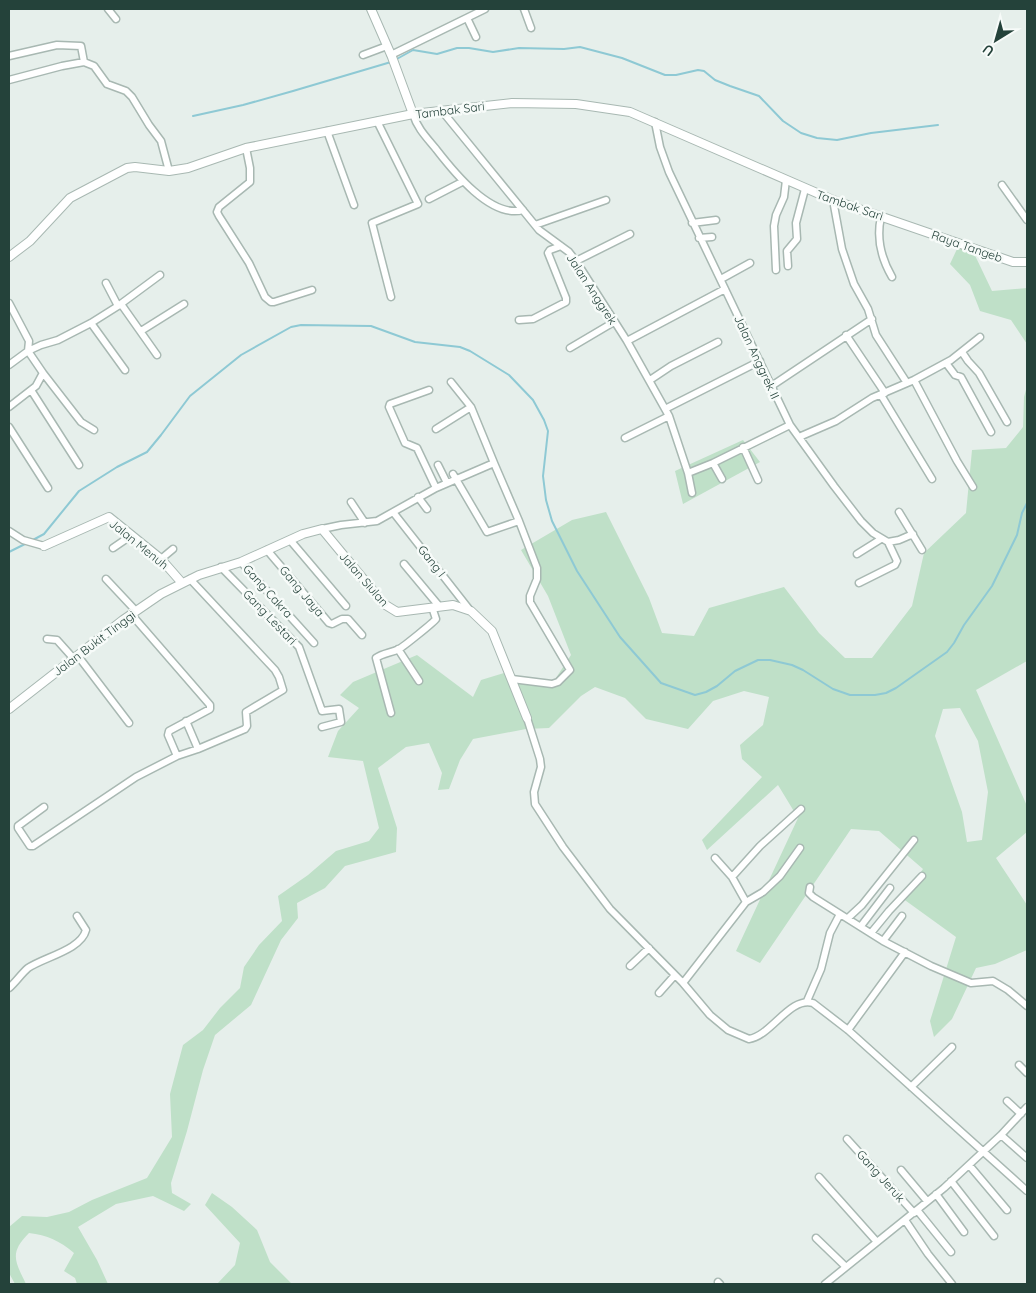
<svg xmlns="http://www.w3.org/2000/svg" width="1036" height="1293" font-family="Quicksand,sans-serif">
<style>
.green{fill:#bfe0c8;fill-rule:evenodd}
.lines{fill:none;stroke-linecap:round;stroke-linejoin:round}
.stream{stroke:#8ec9d4;stroke-width:2}
.minor-casing{stroke:#a8b8b2;stroke-width:9}
.tertiary-casing{stroke:#a8b8b2;stroke-width:10}
.minor{stroke:#fff;stroke-width:6}
.tertiary{stroke:#fff;stroke-width:8}
.labels{text-anchor:middle;dominant-baseline:central;stroke-width:5;stroke-linejoin:round;paint-order:stroke}
.street-label{font-size:12px;fill:#24423a;stroke:#f7fbf9}
</style>
<rect width="100%" height="100%" fill="#e6efeb"/>
<path class="green" d="M971 247 992 291 1027 288V344L1011 320 980 311 970 285 950 264 957 249Z
M1027 386V661L976 690 1027 806V832L996 858 1027 905V950L995 964 976 968 952 1019 934 1037 930 1021 956 937 902 898 923 869 879 831 851 829 760 963 736 951 798 818 778 785 707 850 702 840 762 777 742 759 740 745 763 725 769 697 744 691 713 701 688 729 646 719 625 698 595 687 581 696 549 728 526 729 473 739 460 760 449 789 438 790 442 773 429 743 406 747 378 768 397 828 396 852 345 866 325 888 297 903 298 918 281 940 251 1005 215 1035 203 1070 187 1131 171 1183 172 1193 191 1204 184 1211 153 1196 116 1204 78 1227 97 1260 108 1284H77L75 1278 64 1271 74 1253C60 1241 47 1235 29 1233 9 1253 15 1261 26 1284H15L9 1273V1227L22 1216 47 1217 69 1212 92 1200 147 1178 172 1137 170 1094 183 1045 203 1030 220 1008 240 988 244 967 259 945 282 921 278 896 308 875 336 851 369 841 379 828 363 761 328 757 338 731 359 708 340 695 353 682 417 655 473 697 481 680 504 673 552 684 571 655 548 596 521 550 572 520 606 512 649 598 662 633 694 636 709 608 784 587 819 633 845 658H872L912 606 924 553 966 513 972 450 1006 448 1023 427 1024 397ZM960 708 978 741 988 792 982 840 967 842 962 812 935 736 943 709Z
M743 440 760 462 683 504 675 471Z
M212 1193 232 1207 257 1230 270 1262 292 1284H217L235 1265 240 1243 205 1205Z"/>
<g class="lines">
<path class="stream" d="M395 60 413 50 437 54 457 48H469L493 52 519 48 564 49 580 47 622 58 665 75H676L698 70 704 71 715 80 730 86 759 96 783 121 801 133 817 138 837 140 871 133 938 125
M193 116 243 105 293 91 391 62
M31 541 44 534 79 491 117 467 147 452 161 435 190 396 241 355 291 327 301 325 371 326 415 342 460 347 470 351 509 375 533 400 544 420 548 431 543 476 546 500 552 521 577 571 620 637 661 683 695 695 706 692 717 686 735 671 758 660H770L792 665 803 670 833 689 850 695H875L886 693 896 688 947 652 954 643 964 625 992 586 1017 535 1022 513 1027 503
M9 552 27 543"/>
<defs>
<path id="minor" d="M108 9 116 19
M524 9 531 28
M467 18 476 37
M363 55 387 46
M391 55 485 9
M9 56 57 45 81 46 84 62 94 66 107 84 126 91 132 97 149 125 161 141 169 171
M9 80 62 66 84 62
M442 111 539 230 569 252 576 261 627 341 669 416 688 473 692 493
M413 114C417 128 427 138 436 149 453 171 491 219 523 210
M377 121 418 204 372 223 391 297
M655 122 660 147 669 172 790 425 834 486 861 521 873 533 888 542 899 540 913 534
M327 131 354 205
M246 148 250 168V182L219 207 217 212 219 216 249 263 265 297 271 302H274L312 290
M1002 185 1027 220
M429 199 462 182
M833 200 842 249 854 284 868 309 876 335 907 383
M881 217C876 239 881 258 892 277
M692 223 716 220
M535 225 606 200
M699 238 712 237
M576 261 630 234
M788 266 787 251 797 239 796 223 805 189
M776 270 774 226 776 215 784 197 786 180
M721 279 750 263
M106 283 118 306
M9 303 29 341 28 351 41 345 58 340 91 323 118 306 160 275
M121 304 157 355
M519 320 533 319 566 302V298L548 253 550 250 561 246
M91 323 125 370
M141 331 184 304
M846 335 885 393
M627 341 725 289
M570 348 614 322
M962 352 968 361 979 373 1007 422
M946 363 955 375 961 377 991 432
M9 365 28 351 43 373 36 386 9 407
M43 373 81 422 94 430
M650 380 671 366 718 342
M914 380 957 461 973 487
M451 382 471 407 494 463
M770 387 872 319
M31 390 79 465
M429 390 390 404 389 407 405 443 417 448 436 488
M881 395 932 479
M665 409 760 361
M9 427 48 488
M436 429 471 407
M799 437 836 421 872 398 914 380 951 360 980 337
M625 438 669 416
M743 447 758 480
M713 463 722 479
M438 465 447 483
M688 473 713 463 790 425
M453 474 487 532 519 521
M418 497 427 509
M351 502 365 523
M393 512 469 609
M899 512 922 550
M322 529 341 525 377 521 436 488 494 463 519 521 537 568V579L530 596V602L570 670 558 682 552 684 512 679
M9 531 23 540 44 546
M290 540 346 606
M113 548 132 535
M267 550 329 623 332 624 342 619H348L362 635
M857 554 881 539
M161 559 173 549
M241 562 314 643
M404 564 439 606
M221 567 299 647 322 711 339 709 341 722 322 727
M106 579 136 611
M859 583 895 565 897 561 888 542
M47 639 57 640 74 659
M398 649 419 681
M78 656 129 723
M391 713 376 658C383 653 391 653 399 649 403 647 434 622 436 619L432 607
M527 718 540 759 541 767 534 792 535 804 563 847 610 909 683 983 710 1015 728 1030 749 1039C771 1036 790 996 813 1003L848 1030 1027 1191
M186 721 198 749
M177 756 198 749 245 729 247 726 246 712 283 690 279 677 275 670 190 579
M44 807 18 826V828L30 846H33L136 777 177 756 168 735 169 731 210 709V705L131 614
M715 858 732 877 746 902
M732 877 760 846 801 809
M810 887 809 893 813 897 883 941 931 966 971 983 993 981 1008 990 1027 1006
M848 918 862 905 914 840
M861 926 890 888
M871 933 889 911 922 876
M883 941 902 916
M630 966 649 948
M683 983 746 902 763 892 780 876 800 848
M9 988C16 982 21 974 28 968 44 957 81 950 86 930L77 916
M659 993 675 975
M807 1001 821 969 830 933 840 914
M848 1030 905 952
M1019 1065 1027 1073
M911 1087 952 1047
M1007 1101 1021 1114
M1001 1135 1027 1158
M847 1139 914 1213
M969 1165 1007 1210
M901 1170 927 1201
M819 1177 877 1242
M951 1181 994 1236
M936 1194 964 1232
M917 1210 951 1252
M905 1220 928 1254 952 1284
M816 1238 846 1267
M718 1282 720 1284
M825 1284 944 1188 1001 1135 1027 1107"/>
<path id="tertiary" d="M371 9 392 57 413 114
M9 257 30 241 70 198 127 168 135 167 169 171 188 168 246 148 413 114 512 103 576 104 630 112 833 200 1013 262H1027
M44 546 109 517 161 559 182 583
M9 709 123 620 161 594 199 575 241 562 303 534 322 529 384 604 397 612 453 605 471 611 492 631 527 718"/>
</defs>
<use href="#minor" class="minor-casing"/>
<use href="#tertiary" class="tertiary-casing"/>
<use href="#minor" class="minor"/>
<use href="#tertiary" class="tertiary"/>
</g>
<g class="labels">
<g class="street-label">
<text transform="translate(450 110) rotate(-7)">Tambak Sari</text>
<text transform="translate(850 205) rotate(19)">Tambak Sari</text>
<text transform="translate(967 246) rotate(19)">Raya Tangeb</text>
<text transform="translate(592 289) rotate(57)">Jalan Anggrek</text>
<text transform="translate(757 357) rotate(65)">Jalan Anggrek II</text>
<text transform="translate(139 544) rotate(39)">Jalan Menuh</text>
<text transform="translate(432 561) rotate(52)">Gang I</text>
<text transform="translate(364 579) rotate(49)">Jalan Siulan</text>
<text transform="translate(268 591) rotate(48)">Gang Cakra</text>
<text transform="translate(302 591) rotate(50)">Gang Jaya</text>
<text transform="translate(270 617) rotate(46)">Gang Lestari</text>
<text transform="translate(94 643) rotate(-37)">Jalan Bukit Tinggi</text>
<text transform="translate(881 1176) rotate(48)">Gang Jeruk</text>
</g>
</g>
<rect width="1036" height="1293" fill="none" stroke="#24423a" stroke-width="20"/>
<g transform="translate(996 40) rotate(217)" stroke="#f7fbf9" stroke-width="4" paint-order="stroke">
<path d="M0-4L9 19L0 12L-9 19Z" fill="#24423a"/>
<text y="-8" font-size="14" font-weight="bold" text-anchor="middle" fill="#24423a">U</text>
</g>
</svg>
